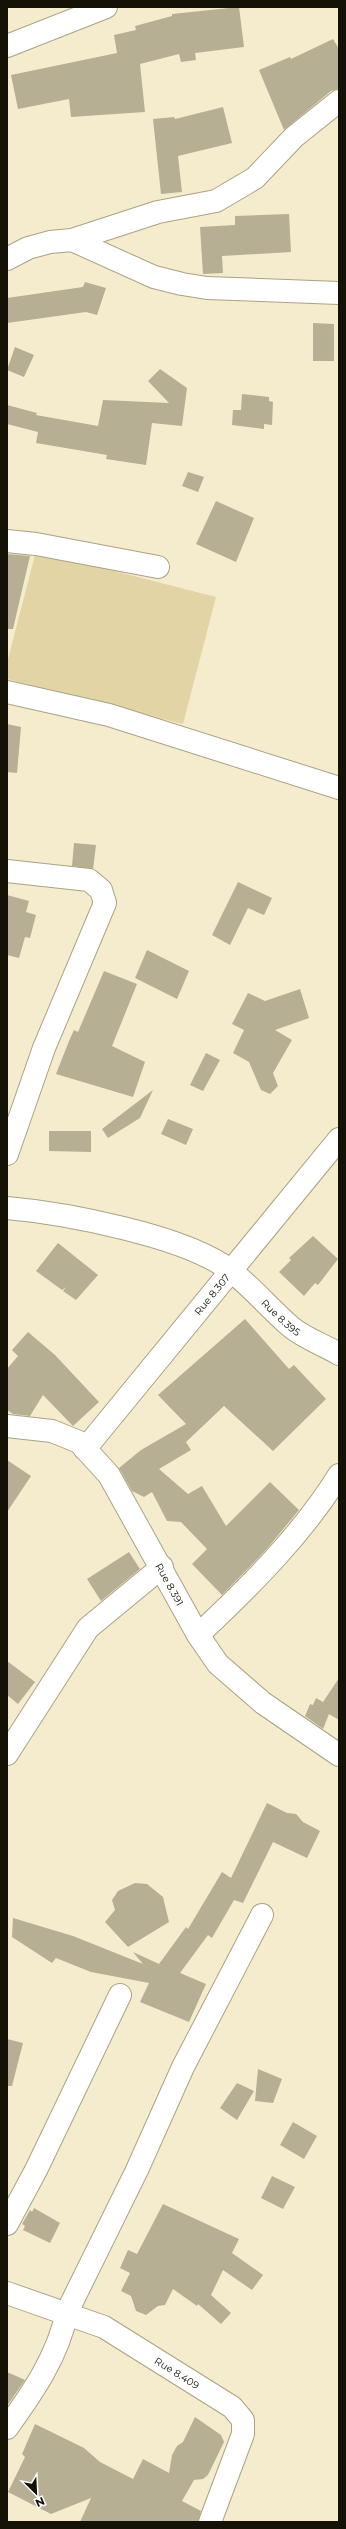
<svg xmlns="http://www.w3.org/2000/svg" width="346" height="2529" font-family="Montserrat,sans-serif">
<style>
.green{fill:#e2d4a4}
.building{fill:#b7af93}
.lines{fill:none;stroke-linecap:round;stroke-linejoin:round}
.minor-casing{stroke:#aaa286;stroke-width:24}
.minor{stroke:#fff;stroke-width:22}
.labels{text-anchor:middle;dominant-baseline:central;stroke-width:3;stroke-linejoin:round;paint-order:stroke}
.street-label{font-size:10px;fill:#141107;stroke:#fff}
</style>
<rect width="100%" height="100%" fill="#f4eccd"/>
<path class="green" d="M36 551 216 597 183 724 7 679V663Z"/>
<path class="building" d="M239 7 244 47 195 53 196 60 181 62 179 54 140 64 145 112 71 117 69 99 18 109 11 75 117 53 114 35 136 30 135 26 172 16V14Z
M333 39 339 49V89L331 91 284 130 259 70 290 57 291 59Z
M223 107 232 143 178 156 182 192 161 194 153 119 174 117 175 119Z
M289 214 291 252 222 256 223 273 203 274 200 227 235 225V216Z
M85 282 106 288 97 315 86 312 7 323V298L83 287Z
M313 323 334 324V361H313Z
M15 347 34 355 24 377 7 370Z
M160 369 187 388 182 426 152 423 146 465 106 459 107 455 36 443 38 432 7 424V405L37 413 36 415 98 426 103 400 169 403 148 381Z
M242 394 269 397V401L273 402 272 425 264 424V429L232 425 233 410H241Z
M188 472 204 477 198 492 182 486Z
M216 501 254 518 236 562 196 544Z
M7 554 30 556 13 629H7Z
M7 724 21 727 17 773 7 772Z
M74 843 96 845 93 869 72 866Z
M238 882 272 898 264 915 248 908 230 945 212 935Z
M7 895 29 901 26 912 36 915 30 938 25 937 19 958 7 955Z
M147 950 189 971 177 999 135 978Z
M104 971 137 984 112 1046 145 1062 133 1097 56 1074 69 1041 74 1030 78 1032Z
M300 989 309 1018 275 1030 292 1040 273 1073 278 1086 270 1094 261 1090 249 1062 233 1053 244 1030 232 1024 248 993 265 1001Z
M206 1053 220 1060 203 1091 190 1085Z
M153 1090 140 1118 108 1138 102 1129Z
M168 1119 193 1129 186 1145 161 1134Z
M49 1131H91V1152L49 1151Z
M313 1236 338 1259 318 1285 315 1283 304 1296 279 1272 291 1260 289 1258Z
M58 1243 98 1275 76 1300 63 1291 66 1287 62 1290 36 1271Z
M245 1319 289 1369 294 1365 326 1399 273 1451 224 1406 186 1442 191 1450 159 1469 188 1494 202 1486 226 1526 270 1482 299 1510 265 1551 222 1595 192 1564 207 1549 181 1522 167 1521 152 1492 144 1497 132 1491 119 1468 141 1450 186 1424 158 1395Z
M28 1332 55 1355 99 1402 73 1426 43 1395 30 1416 13 1414 7 1410V1369L18 1356 12 1350Z
M7 1460 31 1476 7 1512Z
M129 1552 140 1569 101 1601 87 1579Z
M7 1661 35 1682 18 1704 7 1695Z
M339 1678V1720L329 1714 323 1729 305 1716 310 1704 313 1705 316 1698 323 1702Z
M267 1803 287 1813 296 1814 303 1822 320 1831 307 1858 273 1842 243 1903 234 1900 212 1938 208 1935 180 1973 206 1984 189 2022 140 2002 149 1983 91 1972 56 1958 52 1963 12 1937 13 1918 73 1936 143 1964 133 1952 159 1964 186 1927 188 1929 222 1872 231 1878Z
M135 1883 147 1884 163 1897 169 1922 128 1947 105 1922 115 1910 112 1900 118 1891Z
M7 2039 23 2043 12 2086H7Z
M258 2069 282 2079 273 2103 255 2101Z
M237 2083 254 2091 237 2120 220 2108Z
M293 2122 317 2136 304 2159 280 2145Z
M272 2176 295 2187 283 2209 261 2198Z
M163 2204 239 2239 232 2253 263 2275 252 2290 223 2270 211 2295 231 2313 221 2324 198 2304 197 2306 173 2289 165 2305 158 2306 146 2315 136 2311 131 2296 121 2291 130 2273 120 2268 128 2250 137 2254Z
M34 2208 60 2223 50 2243 23 2230 25 2226 22 2224 30 2210 32 2212Z
M7 2372 25 2380 7 2406Z
M195 2417 221 2435 224 2442 208 2475 203 2479 194 2480 182 2501 201 2511 198 2522H80L91 2498 51 2514 8 2492 25 2457 22 2454 35 2424 84 2448 100 2462 133 2479 143 2459 169 2473 172 2455 177 2446 183 2442Z"/>
<g class="lines">
<defs>
<g id="minor">
<path d="M7 46 106 7"/>
<path d="M72 240 158 212 216 201 255 178 294 137 339 101"/>
<path d="M7 259 28 248 50 242 72 240 154 277 182 284 207 288 339 293"/>
<path d="M7 541 36 544 158 567"/>
<path d="M7 692 109 715 339 788"/>
<path d="M7 871 89 880 101 890 105 903 44 1048 7 1154"/>
<path id="s1" d="M7 1208C64 1213 187 1236 231 1271 253 1288 270 1309 291 1327 304 1338 324 1345 339 1354"/>
<path id="s2" d="M7 1426 52 1431 79 1442 109 1475 198 1635 218 1664 263 1703 339 1755"/>
<path id="s3" d="M85 1449 339 1139"/>
<path d="M198 1635C250 1586 301 1536 339 1475"/>
<path d="M7 1754 88 1628 162 1567"/>
<path d="M7 2224 36 2170 120 1995"/>
<path id="s4" d="M7 2293 104 2327 232 2407 243 2420V2434L210 2522"/>
<path d="M7 2428C33 2392 58 2356 67 2312L137 2170 183 2067 262 1915"/>
</g>
</defs>
<use href="#minor" class="minor-casing"/>
<use href="#minor" class="minor"/>
</g>
<g class="labels">
<g class="street-label">
<text stroke="none"><textPath href="#s3" startOffset="200">Rue 8.307</textPath></text>
<text stroke="none"><textPath href="#s1" startOffset="303">Rue 8.395</textPath></text>
<text stroke="none"><textPath href="#s2" startOffset="244">Rue 8.391</textPath></text>
<text stroke="none"><textPath href="#s4" startOffset="189">Rue 8.409</textPath></text>
</g>
</g>
<rect width="346" height="2529" fill="none" stroke="#141107" stroke-width="16"/>
<g transform="translate(36 2493) rotate(156)" stroke="#ffffff" stroke-width="3" paint-order="stroke">
<path d="M0-3L7 15L0 10L-7 15Z" fill="#141107"/>
<text y="-6" font-size="11" font-weight="bold" text-anchor="middle" fill="#141107">N</text>
</g>
</svg>
